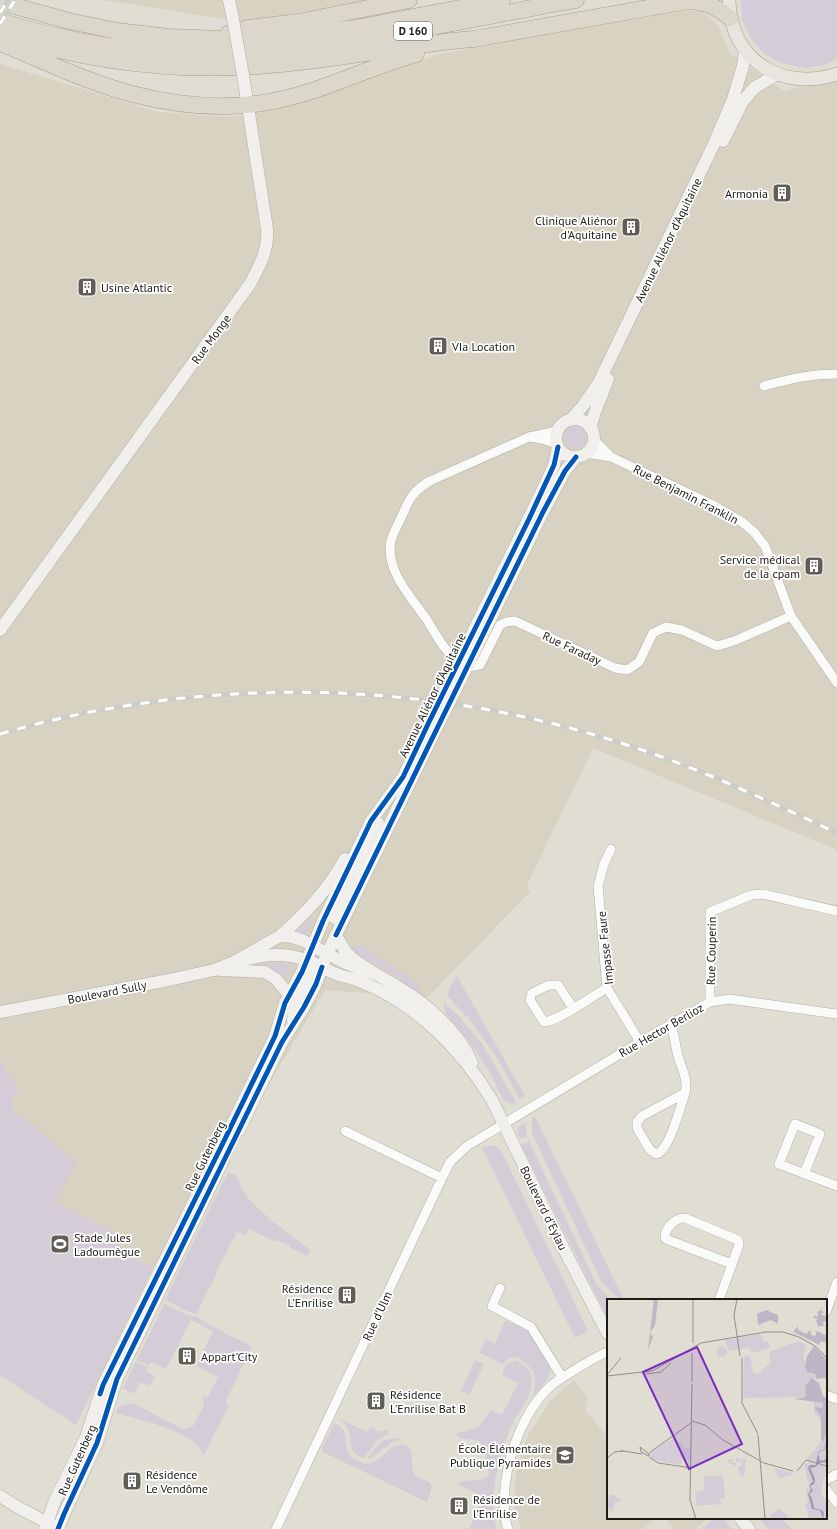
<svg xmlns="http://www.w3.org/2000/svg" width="837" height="1529" font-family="'PT Sans',sans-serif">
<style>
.built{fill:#d7d2c1}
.green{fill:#d4cdd8}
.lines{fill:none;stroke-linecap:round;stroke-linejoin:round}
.street-casing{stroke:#b2afa8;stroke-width:10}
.secondary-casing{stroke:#b2afa8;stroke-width:13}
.primary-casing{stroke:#a49e8e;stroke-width:14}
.highway-casing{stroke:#a49e8e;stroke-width:17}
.street{stroke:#fafaf8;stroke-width:9}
.secondary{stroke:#f0efeb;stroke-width:12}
.primary{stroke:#e7e5dd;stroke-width:13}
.highway{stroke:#dbd7ca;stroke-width:16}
.rail-casing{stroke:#ccccc9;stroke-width:4.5}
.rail{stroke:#fff;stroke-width:3;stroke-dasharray:9;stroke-linecap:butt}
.secondary-bridge-casing{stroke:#b2afa8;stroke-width:13;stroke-linecap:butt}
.secondary-bridge{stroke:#f0efeb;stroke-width:12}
.cycleway-casing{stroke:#fff;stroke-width:8}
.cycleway{stroke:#0057b8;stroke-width:5}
.labels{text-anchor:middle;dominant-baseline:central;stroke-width:3.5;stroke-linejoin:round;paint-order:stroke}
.shield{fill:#fff;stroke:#605f5a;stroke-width:1}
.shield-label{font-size:11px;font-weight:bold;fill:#1c1a14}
.poi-label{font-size:12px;fill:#1c1a14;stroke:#fff;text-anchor:start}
.street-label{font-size:12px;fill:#1c1a14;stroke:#fff}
.inset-river{fill:none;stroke:#a399b0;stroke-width:2}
.inset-road{fill:none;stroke:#928f87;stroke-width:1}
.view{fill:#7b2cbf;fill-opacity:0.15;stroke:#7b2cbf;stroke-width:2}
.inset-edge{fill:none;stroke:#1c1a14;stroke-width:2}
</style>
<rect width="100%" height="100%" fill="#e0ddd3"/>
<path class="built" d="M103 0H369L245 22Z
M679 10 702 11 718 26 730 54 784 91 837 78V850L593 748 527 885 530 892 427 998 325 990 238 1136 153 1268 117 1250 123 1237 55 1203 27 1120 14 1112 11 1100 19 1089 0 1060V64L158 112 227 117 270 111 440 54Z
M574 1380 588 1398 585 1410 608 1437V1518H656L642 1529H521L514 1505 516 1472 528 1435 551 1400Z
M665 1518H709L695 1529H673Z"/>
<path class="green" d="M741 0H837V59L825 65 804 68 781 63 763 53 750 37 742 19Z
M564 437a11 11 0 1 1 22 0a11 11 0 1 1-22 0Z
M310 918 312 919 304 936 295 933Z
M362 946 418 984 421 996 392 973 356 956 349 947Z
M273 963H292L288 973 283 978 272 969 264 967V965Z
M457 976 525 1096 520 1099 497 1058 471 1021 447 996 451 985Z
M444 1003 458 1015 483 1045 516 1102 514 1105 504 1101 489 1071 470 1043 445 1013 444 1007Z
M0 1060 19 1089 11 1100 14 1112 27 1120 76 1162 55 1203 124 1237 117 1250 153 1268 76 1425 0 1375Z
M535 1116 624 1300H620L602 1283 532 1133V1118Z
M526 1123 527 1137 520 1138 517 1133 519 1126Z
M529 1141 597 1285 611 1300H608V1319L521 1145Z
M491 1145 498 1147 503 1154 587 1329 586 1332 575 1338 482 1148Z
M228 1172 237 1176C240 1184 244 1193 250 1200 267 1219 290 1234 310 1250L307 1256 290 1248V1246L277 1240 276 1242 249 1229 245 1235 237 1232 216 1273H217L210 1287H209L197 1314 184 1310 166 1300 171 1287Z
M164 1304 185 1314 197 1317 228 1335 252 1346 227 1399 226 1404 229 1405 203 1456C202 1453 200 1448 197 1445 177 1427 141 1420 116 1413L118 1407 133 1403 183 1429 188 1428 193 1426 203 1407 204 1400 202 1395 208 1397 218 1377 196 1366 213 1331 191 1320 166 1369 151 1362 149 1365 137 1360Z
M505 1321 521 1327 531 1334 551 1369 547 1380 532 1398C537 1376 537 1370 517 1357L510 1358 502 1364 479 1352 486 1339 495 1344Z
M475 1360 484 1364 469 1395 461 1391Z
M517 1360C524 1365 529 1368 531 1376 535 1395 518 1411 511 1427 500 1452 487 1502 497 1529H469L484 1497 455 1483 486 1478 489 1475 485 1449 479 1441 459 1438 455 1434 478 1427 491 1410 502 1415 518 1383 502 1375C504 1366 509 1362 517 1360Z
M136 1362 148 1367 146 1371 155 1376 150 1386 140 1382 134 1394 123 1388Z
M338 1418 367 1432 370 1427 381 1432 388 1429 389 1433 377 1441 364 1458C344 1451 355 1440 347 1427 345 1423 340 1421 338 1418Z
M334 1423C355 1431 337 1449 356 1460 359 1461 362 1463 365 1464 382 1465 391 1437 409 1447 414 1456 410 1467 415 1476 433 1484 435 1481 427 1502L321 1451Z
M399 1438 398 1441H394L370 1459 367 1458C378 1446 381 1437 399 1438Z
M715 1518H723L732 1529H701Z
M759 1518H782L791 1529H768Z"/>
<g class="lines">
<defs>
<path id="street" d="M764 386C789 379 810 374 837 374
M557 444 542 439 529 437 557 431
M586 453 611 457 593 439
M611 457 711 504 742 522 754 532 765 546 791 616 837 683
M459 662C446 654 435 633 427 620 412 598 385 571 391 541 393 533 398 524 402 516 409 499 413 491 430 481L529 437
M467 667 480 665 500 625 506 622 515 621 615 668 627 670 639 662 653 633 666 627 682 630 717 646 734 641 791 616
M611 849 604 864 598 886 607 988 640 1042
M710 1002V912L751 895 763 894 837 911
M573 1008 558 985H549L532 993 530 1000 544 1022C559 1021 592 996 607 988
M671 1024C674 1033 675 1043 677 1052 680 1066 689 1079 685 1093 680 1108 671 1144 659 1153L656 1154 650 1150 637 1128V1122L642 1116 685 1093
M345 1131 442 1178
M804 1174 820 1134 795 1124 779 1164 837 1186
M500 1288 492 1306 531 1327 562 1377
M719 1300 739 1245 738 1240 685 1218C676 1217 664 1229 665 1238L668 1240 732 1264
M826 1312 837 1282
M826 1395 837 1399
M826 1480 837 1474
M826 1489 837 1503
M276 1529 442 1178 450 1162 467 1146 640 1042 710 1002 729 999 837 1014
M508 1529C503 1516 504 1500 505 1487 509 1451 525 1408 553 1384 562 1377 572 1372 581 1366 591 1361 598 1355 608 1352"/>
<path id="secondary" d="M229 0 233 19
M723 141 743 101 754 88 777 74
M556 438a19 19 0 1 1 38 0a19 19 0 1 1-38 0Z
M570 420 583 406 598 384 713 146 733 99 743 66 745 50
M590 428 595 412 608 379
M0 630 250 284C259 267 269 249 267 229L243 75
M449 681 545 485 554 465 558 447
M460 681 543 512 565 471 576 457
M335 918 359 868 378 823
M336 935C339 941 343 948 347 953 356 964 385 979 398 987 426 1003 460 1033 472 1063
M280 936C306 913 328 890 345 859
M234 962C260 956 280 951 306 960 317 964 327 971 339 975 345 977 353 978 359 981 416 1003 461 1049 492 1100L567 1255 608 1334
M220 970 265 972 276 979 289 995
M0 1012 169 980 214 970 234 962 280 936 293 937 304 941 345 963 379 976
M293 1020 297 1001 311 970
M239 1130 282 1042 304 1007 316 984 327 954 336 935 433 735
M0 1496 19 1508 54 1526
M740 1518 749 1529
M45 1529 55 1500 86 1437 103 1385 221 1147 275 1036 285 1003 302 972 323 921 371 821 403 777 429 722
M58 1529 64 1514 97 1443 117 1379 223 1161"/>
<path id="primary" d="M729 0C730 60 781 92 837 74"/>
<path id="highway" d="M0 2 69 21 117 31 169 37 251 40 285 38 361 27 502 0
M0 21C92 50 191 59 287 51 314 48 341 43 368 38 412 31 457 22 501 14 526 9 551 4 576 0
M0 34C86 61 179 73 269 65 338 60 405 44 474 39L687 1C705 1 717 7 730 18
M228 34 248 28 298 22 409 0
M2 44C44 61 87 82 132 94 179 106 230 111 278 100 326 90 369 67 416 54"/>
</defs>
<use href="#street" class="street-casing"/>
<use href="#secondary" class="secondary-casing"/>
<use href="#primary" class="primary-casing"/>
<use href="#highway" class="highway-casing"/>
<use href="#street" class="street"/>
<use href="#secondary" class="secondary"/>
<use href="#primary" class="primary"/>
<use href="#highway" class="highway"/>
<defs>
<path id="rail" d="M0 13 8 0
M0 24 15 0
M0 734C205 674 431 679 633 747 704 770 770 802 837 833"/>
</defs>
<use href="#rail" class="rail-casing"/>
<use href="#rail" class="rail"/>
<defs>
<path id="secondary-bridge" d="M233 19 243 75
M429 722 449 681
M433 735 460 681"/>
</defs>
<use href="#secondary-bridge" class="secondary-bridge-casing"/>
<use href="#secondary-bridge" class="secondary-bridge"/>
<defs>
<path id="cycleway" d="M336 935 543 512 565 471 576 457
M100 1394 103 1385 221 1147 275 1036 285 1003 302 972 323 921 371 821 403 777 429 722 529 519 554 465 558 447
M58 1529 64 1514 97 1443 117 1379 282 1042 304 1007 316 984 322 967"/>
</defs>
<use href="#cycleway" class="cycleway-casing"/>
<use href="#cycleway" class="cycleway"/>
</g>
<defs>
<symbol id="building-square" viewBox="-11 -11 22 22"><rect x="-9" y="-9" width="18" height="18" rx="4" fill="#615e57" stroke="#fff"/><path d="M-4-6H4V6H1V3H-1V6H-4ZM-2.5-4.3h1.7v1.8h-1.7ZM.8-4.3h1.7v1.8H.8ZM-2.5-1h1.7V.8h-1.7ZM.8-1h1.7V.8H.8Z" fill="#fff"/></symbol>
<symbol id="stadium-square" viewBox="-11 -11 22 22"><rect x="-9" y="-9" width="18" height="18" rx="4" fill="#615e57" stroke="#fff"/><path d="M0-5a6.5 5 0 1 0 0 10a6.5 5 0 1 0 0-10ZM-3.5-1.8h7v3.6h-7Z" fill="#fff"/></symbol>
<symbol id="school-square" viewBox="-11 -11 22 22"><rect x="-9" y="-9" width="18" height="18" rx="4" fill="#615e57" stroke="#fff"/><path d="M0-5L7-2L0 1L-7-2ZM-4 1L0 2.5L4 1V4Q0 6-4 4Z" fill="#fff"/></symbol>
</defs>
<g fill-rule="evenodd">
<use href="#building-square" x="771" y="182" width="22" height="22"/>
<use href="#building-square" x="620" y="216" width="22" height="22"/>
<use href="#building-square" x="76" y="276" width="22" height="22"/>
<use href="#building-square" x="427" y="335" width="22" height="22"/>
<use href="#building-square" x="803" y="555" width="22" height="22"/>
<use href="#stadium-square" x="49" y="1233" width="22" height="22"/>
<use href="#building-square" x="336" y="1284" width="22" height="22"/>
<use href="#building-square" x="176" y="1345" width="22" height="22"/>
<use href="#building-square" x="365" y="1390" width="22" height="22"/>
<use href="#school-square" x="554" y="1444" width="22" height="22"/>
<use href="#building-square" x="121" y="1470" width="22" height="22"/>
<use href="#building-square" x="448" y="1495" width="22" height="22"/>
</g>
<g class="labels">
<rect class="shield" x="394" y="22" width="38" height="18" rx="3"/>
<g class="shield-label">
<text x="413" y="31">D 160</text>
</g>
<g class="poi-label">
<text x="768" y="193" text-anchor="end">Armonia</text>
<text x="617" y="220" text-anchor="end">Clinique Aliénor<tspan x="617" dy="14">d'Aquitaine</tspan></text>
<text x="101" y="287">Usine Atlantic</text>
<text x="452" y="346">VIa Location</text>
<text x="800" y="559" text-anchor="end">Service médical<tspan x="800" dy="14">de la cpam</tspan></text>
<text x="74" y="1237">Stade Jules<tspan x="74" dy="14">Ladoumègue</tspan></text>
<text x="333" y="1288" text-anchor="end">Résidence<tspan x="333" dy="14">L'Enrilise</tspan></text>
<text x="201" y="1356">Appart'City</text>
<text x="390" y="1394">Résidence<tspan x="390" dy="14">L'Enrilise Bat B</tspan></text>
<text x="551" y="1448" text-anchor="end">École Élémentaire<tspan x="551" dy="14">Publique Pyramides</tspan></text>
<text x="146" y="1474">Résidence<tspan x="146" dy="14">Le Vendôme</tspan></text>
<text x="473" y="1499">Résidence de<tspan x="473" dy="14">l’Enrilise</tspan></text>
</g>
<g class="street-label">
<text transform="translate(668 240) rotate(-64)">Avenue Aliénor d'Aquitaine</text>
<text transform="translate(211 339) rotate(-54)">Rue Monge</text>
<text transform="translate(686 494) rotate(27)">Rue Benjamin Franklin</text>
<text transform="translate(572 648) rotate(25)">Rue Faraday</text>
<text transform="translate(432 695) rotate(-64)">Avenue Aliénor d'Aquitaine</text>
<text transform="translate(605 948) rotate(-96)">Impasse Faure</text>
<text transform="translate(711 951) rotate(-89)">Rue Couperin</text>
<text transform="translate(107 992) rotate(-11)">Boulevard Sully</text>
<text transform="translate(661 1030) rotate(-30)">Rue Hector Berlioz</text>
<text transform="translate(205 1156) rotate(-64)">Rue Gutenberg</text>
<text transform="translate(544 1208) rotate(64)">Boulevard d'Eylau</text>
<text transform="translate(377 1316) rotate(-65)">Rue d'Ulm</text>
<text transform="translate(77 1460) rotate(-66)">Rue Gutenberg</text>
</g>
</g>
<g transform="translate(607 1299)">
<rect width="220" height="220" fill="#e0ddd3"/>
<path d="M154 35 157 43H162L163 49 145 54 142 48 122 52 118 41ZM192 42 200 47 196 56 200 73 208 76 207 80 200 83 199 98 136 99 137 58 143 56 146 74 151 75 164 63 162 53ZM110 53a5 5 0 1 1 10 0a5 5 0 1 1-10 0ZM207 102H220V165L200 160 214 143 216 126 207 112ZM66 139 76 145V148L84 149V161L75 160 74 166 47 161 44 158 43 154ZM129 159 139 161 137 178 133 177 131 168 136 166 133 163 130 162 129 167 122 164 121 160H127L124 163 129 164ZM202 163 220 167 214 192 219 204 220 220H202L198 205H201L199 188 203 191 197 166ZM168 170 184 173 185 176 172 179ZM97 177H116L118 199 113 200 114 205 90 207 88 193 97 191ZM6 195 15 201 8 204 5 213 0 207 2 197ZM172 209 181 217 179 220H166L163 217Z" fill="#d4cdd8"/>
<path d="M47 0H51L48 26 43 34 46 38 41 51ZM216 8 214 12 218 13 213 15 219 17V22L215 24 218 26 211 28 209 21 212 20 206 19 208 16 210 19 211 13ZM159 11 171 16V25L164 21 151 26 150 15ZM191 27V31L199 35 203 31 204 36 208 37 210 32 220 37V43H213V46L186 33ZM207 47 220 61V79L209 80 208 75 200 73 198 67 200 57ZM205 79 212 84 216 97 220 99V132L216 143 214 141V118L207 108 216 109V104L187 100 199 98 198 87Z" fill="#beb6c7"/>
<path d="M220 140 218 150 211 154 213 162 210 167 206 169 203 168 208 180 207 185 203 187 206 192 202 195 205 199 207 209 215 211 217 214 216 220 213 211 205 210 201 195 204 191 202 187 206 182 201 169 203 166H209L211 153 217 150Z" fill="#a399b0"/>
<path class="inset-river" d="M211 163 219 162 220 158"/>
<path class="inset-road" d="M130 0 127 16 133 57M86 44V0M135 59V104L151 135M39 75 54 73 64 64M0 76 14 59M0 77 45 72 94 44 159 33H176L192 38 208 47 220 59M85 83V54M85 85 83 201 89 220M85 122 98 126 116 141 157 164 186 172M151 136 158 220M33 148 42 155V157L34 153ZM16 152 35 155M42 154 84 124M42 158 51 164 85 169M0 159 8 153 16 152 14 151M190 172 199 161 220 167"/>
<path class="view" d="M90 48 135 145 82 170 36 73Z"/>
<rect width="220" height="220" class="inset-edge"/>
</g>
</svg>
